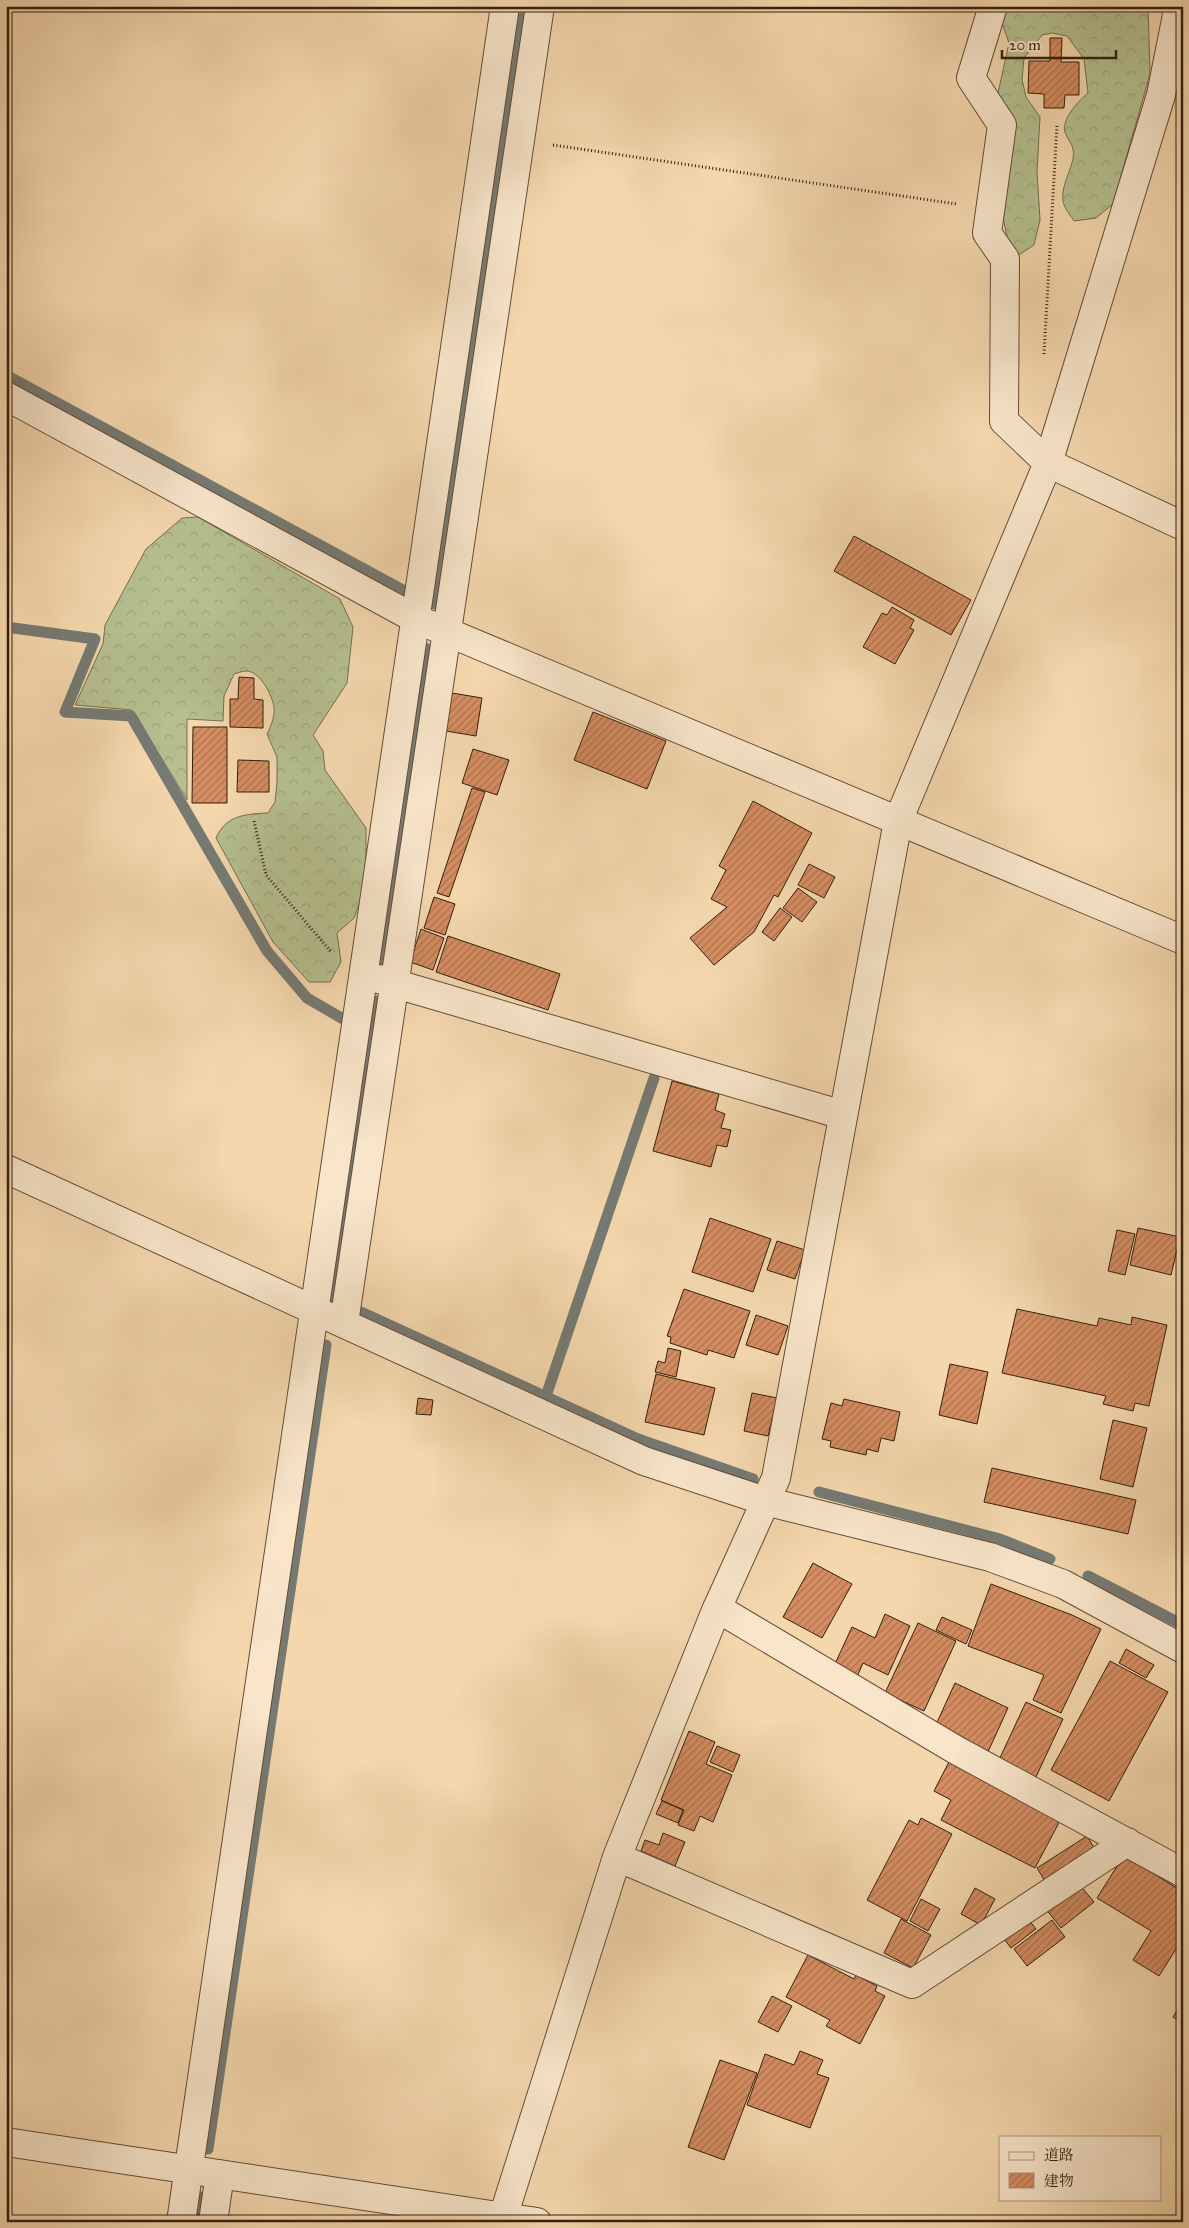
<svg xmlns="http://www.w3.org/2000/svg" width="1189" height="2228" font-family="'IM FELL Great Primer','Noto Serif JP',serif">
<style>
.forest{fill:url(#forest-crowns);stroke:#756e4f}
.lines{fill:none;stroke-linecap:round;stroke-linejoin:round}
.stream{stroke:#767a73;stroke-width:11}
.building{fill:url(#building-hatch);stroke:#351e0f}
.street-casing{stroke:#654c36;stroke-width:30}
.path{stroke:#351e0f;stroke-width:3;stroke-dasharray:1 2.5;stroke-linecap:butt}
.street{stroke:#f8e5ca;stroke-width:28}
</style>
<defs>
<pattern id="forest-crowns" width="20" height="18" patternUnits="userSpaceOnUse" patternTransform="scale(1.25)"><rect width="20" height="18" fill="#b5bf8f"/><path d="M2 6a3 3 0 1 1 6 0M12 15a3 3 0 1 1 6 0" fill="none" stroke="#9ca47a"/></pattern>
<pattern id="building-hatch" width="6" height="6" patternUnits="userSpaceOnUse" patternTransform="scale(1.25)"><rect width="6" height="6" fill="#d58d61"/><path d="M-1 1l2-2M0 6l6-6M5 7l2-2" fill="none" stroke="#ae734e"/></pattern>
</defs>
<rect width="100%" height="100%" fill="#f4d7ad"/>
<filter id="stains"><feTurbulence type="fractalNoise" baseFrequency=".004" numOctaves="4"/><feColorMatrix values="0 0 0 0 .2 0 0 0 0 .09 0 0 0 0 .02 0 0 0 .5 -.17"/></filter>
<radialGradient id="worn" r=".72"><stop offset=".6" stop-color="#630" stop-opacity="0"/><stop offset="1" stop-color="#630" stop-opacity=".3"/></radialGradient>
<path class="forest" d="M1005 6H1148L1150 74 1113 204 1096 218 1074 221C1071 216 1064 208 1063 201 1060 184 1077 162 1073 149 1071 140 1062 134 1065 124 1067 113 1080 100 1088 93L1084 59 1067 36 1052 33 1042 35 1024 58 1022 79 1026 97 1040 117 1037 172 1040 220 1034 245 1017 256 1007 237 1002 212 1012 122 998 93 1009 43 1001 20Z
M198 517 340 599 353 627 347 683 313 735 323 751 325 770 366 828V885L354 918 337 933 341 962 330 982H309L273 942 216 838C226 815 246 814 268 813L275 802 277 782V757L267 734C271 726 275 717 274 707 272 695 260 671 246 671 242 671 238 673 234 674L224 696 223 721 187 719V800L132 710 75 705 103 644 105 625 146 549 182 518Z"/>
<g class="lines">
<path class="stream" d="M6 375 403 590
M434 604 522 6
M6 627 95 639 65 712 131 716 267 951 307 998 343 1019
M382 964 428 649
M332 1301 376 1001
M361 1312 638 1439 753 1479
M546 1396 654 1078
M819 1492 1000 1539 1050 1559
M1088 1576 1183 1625
M208 2149 326 1345
M198 2222 201 2197"/>
</g>
<path class="building" d="M1050 38H1062L1061 62H1079V95H1065L1064 108H1044V94L1028 93 1029 61H1050Z
M854 536 971 600 951 635 834 571Z
M892 607 914 620 910 628 914 630 895 664 863 647 882 613 887 615Z
M239 677 254 678V699L263 700V728L230 727V699H238Z
M452 693 482 698 476 736 446 731Z
M593 712 666 741 647 789 574 760Z
M193 727H227V803H192Z
M473 749 509 760 497 795 462 783Z
M238 760 269 761V792H237Z
M472 788 485 792 449 897 437 893Z
M753 801 812 833 778 897 774 895 754 932 714 965 690 938 727 907 711 899 726 870 719 866Z
M809 864 835 877 824 898 798 885Z
M798 888 817 902 802 922 783 908Z
M434 897 455 904 445 935 424 928Z
M780 908 792 917 774 941 762 932Z
M421 929 444 938 433 970 410 962Z
M448 936 560 974 548 1010 436 972Z
M672 1081 719 1094 715 1110 725 1114 721 1128 731 1130 727 1147 717 1145 711 1167 653 1151Z
M710 1218 771 1239 753 1292 692 1272Z
M1138 1228 1180 1237 1171 1275 1130 1265Z
M1117 1230 1135 1234 1125 1275 1108 1271Z
M777 1241 805 1250 795 1279 767 1270Z
M684 1289 750 1311 734 1358 708 1350 707 1355 670 1343 671 1337 667 1336Z
M1017 1309 1097 1326 1099 1318 1131 1325 1132 1317 1167 1325 1149 1406 1135 1403 1133 1411 1103 1404 1106 1396 1002 1373Z
M756 1315 788 1326 778 1355 746 1345Z
M668 1348 681 1351 676 1377 655 1372 658 1361 665 1363Z
M950 1364 988 1372 977 1424 939 1415Z
M656 1374 715 1388 704 1435 645 1422Z
M752 1393 777 1398 768 1436 744 1431Z
M418 1398 433 1400 431 1415 416 1414Z
M844 1399 900 1412 894 1441 881 1438 878 1452 867 1449 866 1455 830 1447 831 1441 822 1439 831 1403 842 1406Z
M1113 1420 1147 1428 1133 1487 1100 1479Z
M992 1468 1136 1500 1128 1534 984 1502Z
M813 1563 852 1584 822 1638 783 1617Z
M991 1584 1072 1615 1101 1629 1061 1713 1033 1700 1044 1675 968 1646Z
M885 1614 910 1626 888 1675 863 1663 857 1677 834 1666 852 1627 875 1638Z
M942 1617 972 1630 966 1644 936 1630Z
M918 1623 956 1641 924 1711 885 1693Z
M1126 1649 1154 1665 1146 1678 1119 1663Z
M1110 1661 1168 1692 1109 1801 1051 1770Z
M955 1683 1008 1708 987 1754 934 1729Z
M1026 1702 1063 1719 1035 1779 998 1762Z
M689 1731 715 1742 706 1764 732 1775 713 1822 700 1816 694 1831 678 1825 684 1810 661 1800Z
M717 1746 740 1755 733 1772 710 1762Z
M951 1758 1063 1815 1035 1868 941 1820 951 1800 934 1791Z
M662 1801 683 1810 678 1823 656 1814Z
M921 1818 952 1834 907 1921 867 1900 909 1820 918 1825Z
M663 1833 685 1842 675 1866 641 1851 645 1840 659 1845Z
M1087 1836 1096 1851 1046 1883 1037 1868Z
M1124 1855 1183 1892V1938L1159 1976 1133 1960 1151 1931 1097 1898Z
M1075 1879 1094 1902 1061 1928 1042 1904Z
M975 1888 995 1899 981 1925 961 1914Z
M921 1899 940 1909 928 1931 910 1921Z
M1025 1915 1036 1929 1011 1948 1000 1934Z
M901 1919 931 1935 913 1968 884 1953Z
M1052 1920 1065 1937 1027 1966 1014 1949Z
M808 1955 854 1979 856 1975 877 1986 875 1991 885 1996 860 2044 826 2026 830 2020 786 1997Z
M772 1996 792 2006 778 2032 758 2022Z
M1183 2001V2023L1173 2017Z
M800 2051 823 2060 817 2074 829 2078 810 2128 747 2105 765 2054 794 2065Z
M720 2060 757 2073 724 2160 688 2147Z"/>
<g class="lines">
<defs>
<path id="street" d="M993 6 971 78 1002 125 987 233 1005 259 1004 421 1048 463 1183 526
M6 396 416 619 1183 940
M379 979 843 1115
M6 1169 644 1461 765 1501 990 1557 1063 1584 1183 1649
M344 1323 540 6
M717 1608 956 1750 1183 1873
M617 1857 912 1984 1127 1842
M6 2142 537 2222
M503 2217 617 1857 715 1613 776 1478 898 821 1048 463 1161 95 1177 15 1176 6
M181 2222 505 6
M213 2222 220 2174"/>
</defs>
<use href="#street" class="street-casing"/>
<path class="path" d="M553 145 957 204
M1044 354 1057 125
M254 821 266 875 332 953"/>
<use href="#street" class="street"/>
</g>
<rect width="1189" height="2228" fill="none" stroke="#f4d7ad" stroke-width="25"/>
<rect x="8" y="8" width="1174" height="2213" fill="none" stroke="#351e0f" stroke-width="2.5"/>
<rect x="12" y="12" width="1164" height="2203" fill="none" stroke="#351e0f"/>
<rect x="999" y="2136" width="162" height="65" fill="#f8e5ca" stroke="#aa957f"/>
<rect x="1009" y="2152" width="25" height="8" fill="#f8e5ca" stroke="#aa957f"/>
<text x="1044" y="2160" font-size="15" fill="#351e0f">道路</text>
<rect x="1009" y="2173" width="25" height="15" fill="url(#building-hatch)" stroke="#aa957f"/>
<text x="1044" y="2186" font-size="15" fill="#351e0f">建物</text>
<path d="M1002 50v8h114v-8" fill="none" stroke="#351e0f" stroke-width="2.5"/>
<text x="1009" y="50" font-size="15" fill="#351e0f" stroke="#f8e5ca" stroke-width="4" paint-order="stroke">20 m</text>
<rect width="100%" height="100%" filter="url(#stains)"/>
<rect width="100%" height="100%" fill="url(#worn)"/>
</svg>
